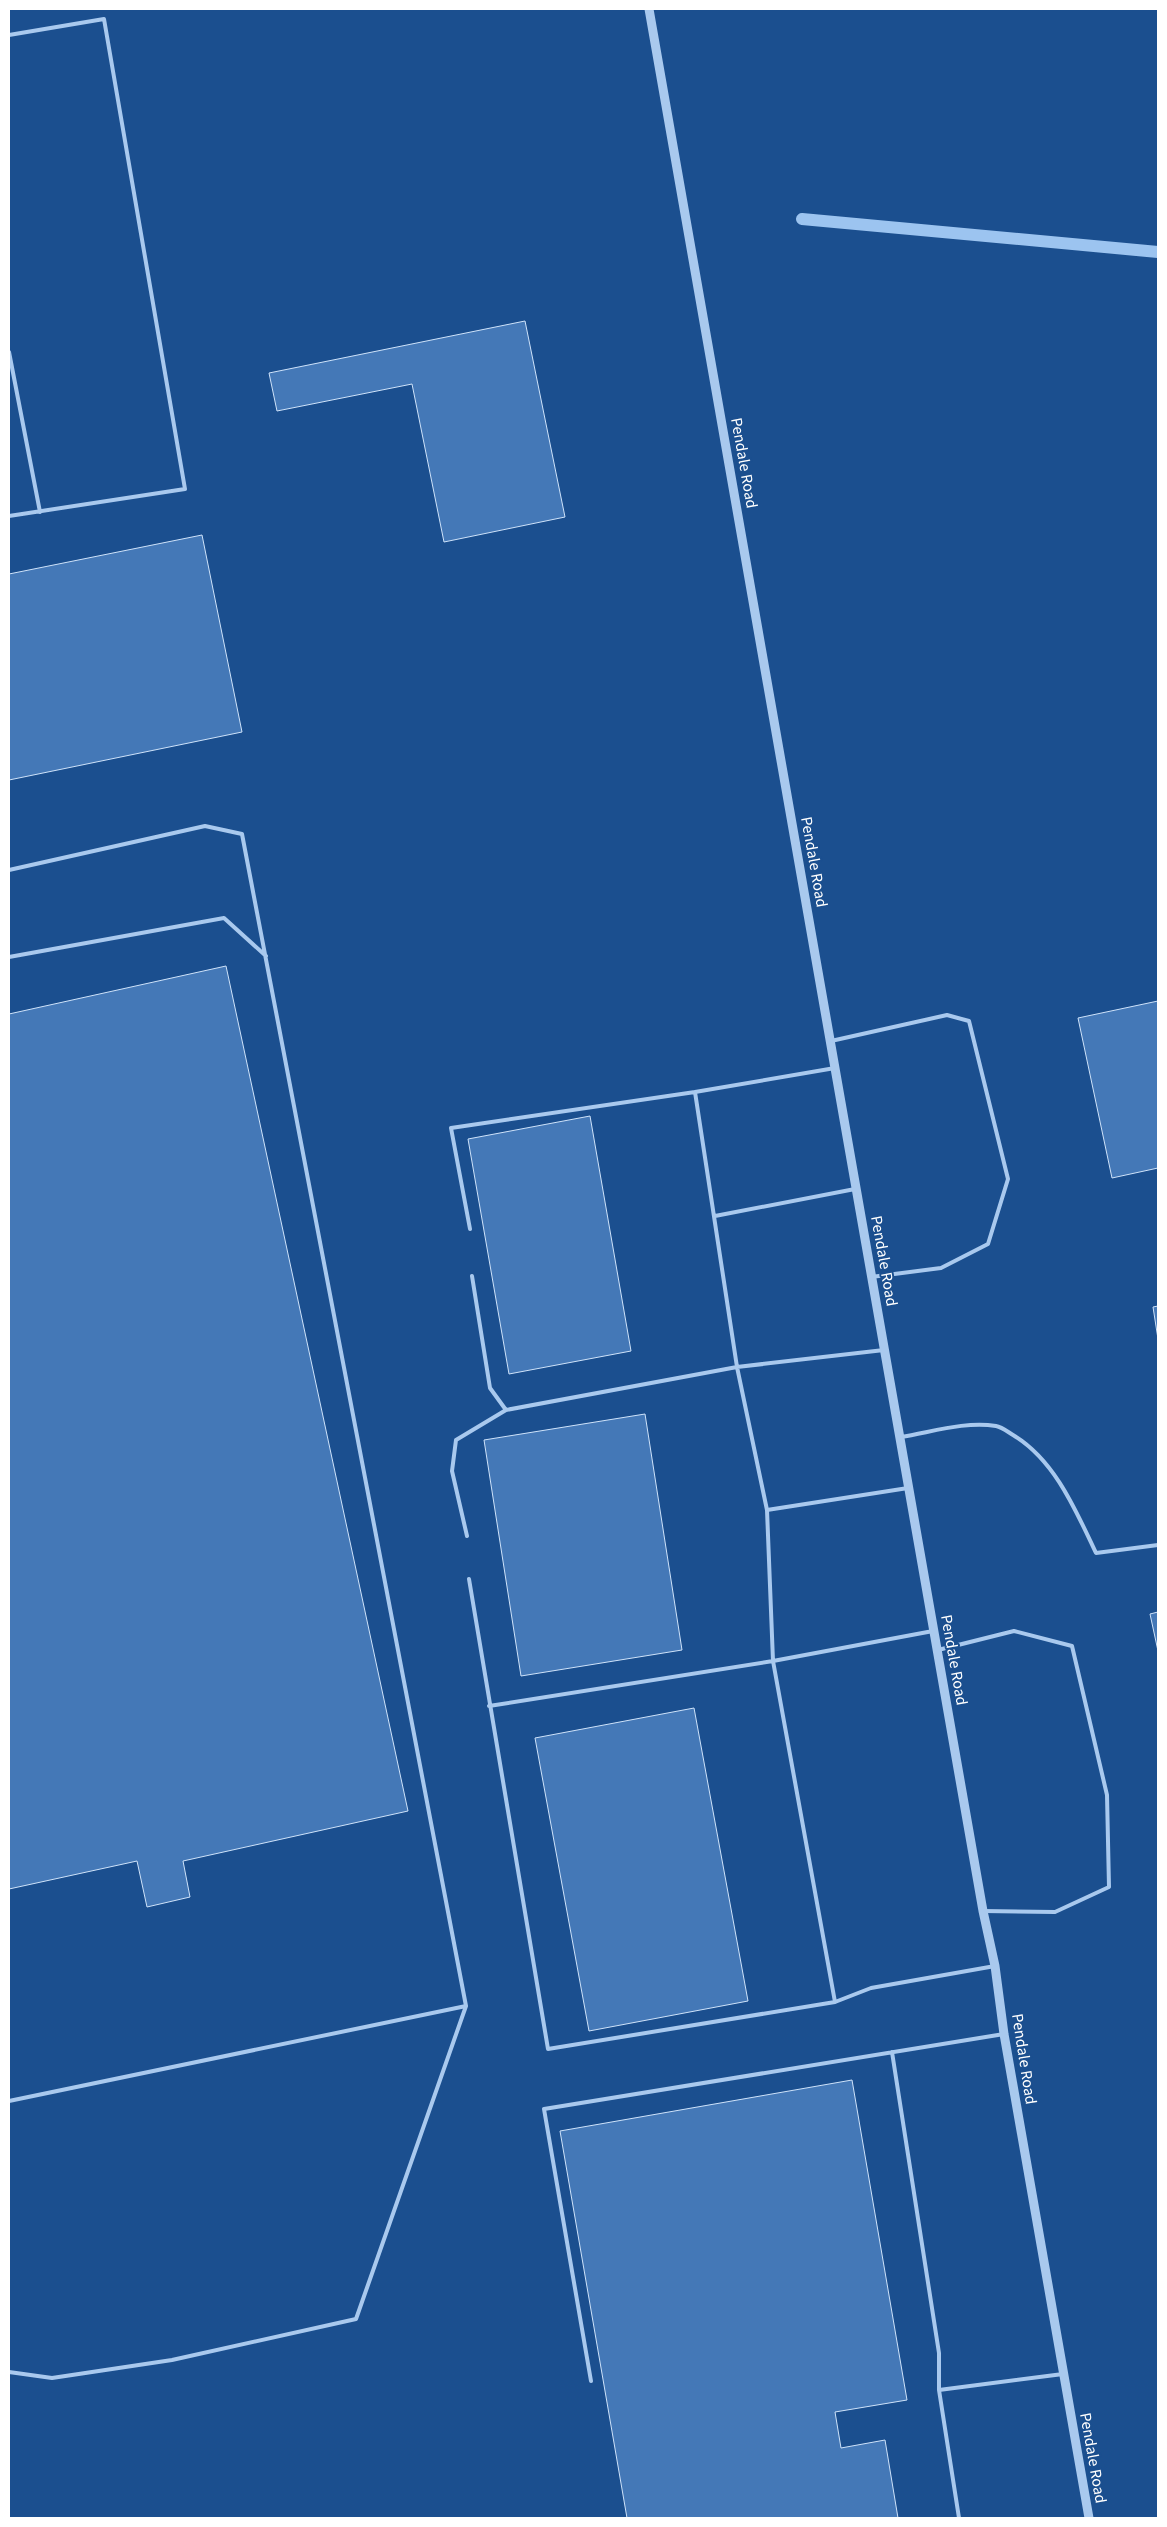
<svg xmlns="http://www.w3.org/2000/svg" width="1167" height="2527" font-family="'Source Sans 3',sans-serif">
<style>
.lines{fill:none;stroke-linecap:round;stroke-linejoin:round}
.stream{stroke:#9cc4f0;stroke-width:12}
.building{fill:#4478b7;stroke:#cfe3fa}
.service{stroke:#a9c9ee;stroke-width:4}
.tertiary{stroke:#a9c9ee;stroke-width:9}
.labels{text-anchor:middle;dominant-baseline:central;stroke-width:4;stroke-linejoin:round;paint-order:stroke}
.street-label{font-size:16px;fill:#fff;stroke:#1b4f8f}
</style>
<rect width="100%" height="100%" fill="#1b4f8f"/>
<g class="lines">
<path class="stream" d="M802 219 1158 252"/>
</g>
<path class="building" d="M525 321 565 517 444 542 412 384 277 411 269 373Z
M202 535 242 732 9 780V574Z
M226 966 408 1811 183 1861 190 1897 147 1907 137 1861 9 1889V1014Z
M1158 1001V1168L1112 1178 1078 1018Z
M590 1116 631 1351 509 1374 468 1139Z
M1158 1306V1339L1153 1307Z
M645 1414 682 1650 521 1676 484 1440Z
M1158 1612V1651L1150 1614Z
M694 1708 748 2001 589 2031 535 1738Z
M852 2080 907 2400 835 2412 841 2448 885 2440 898 2518H627L560 2131Z"/>
<g class="lines">
<path class="service" d="M9 35 104 19 185 489 9 516
M9 352 40 512
M9 870 205 826 242 834 466 2006 9 2101
M9 957 224 918 266 956
M831 1041 947 1015 969 1021 1008 1179 988 1244 941 1268 871 1277
M695 1092 835 1068
M715 1216 855 1189
M470 1229 451 1128 695 1092 737 1367 884 1350
M472 1276 490 1388 506 1410 737 1367 767 1510 773 1661 835 2002
M901 1437C932 1432 965 1421 996 1426 1002 1427 1008 1432 1013 1435 1055 1460 1076 1511 1096 1553L1158 1545
M767 1510 908 1488
M467 1536 452 1471 456 1440 506 1410
M469 1579 548 2049 835 2002 871 1988 995 1966
M938 1650 1014 1631 1072 1646 1107 1795 1109 1887 1055 1912 983 1911
M489 1706 773 1661 933 1631
M892 2052 939 2353V2390L959 2518
M9 2372 52 2378 172 2360 356 2319 466 2006
M591 2381 544 2109 1004 2034
M939 2390 1063 2374"/>
<path class="tertiary" d="M649 9 983 1911 995 1966 1004 2034 1089 2518"/>
</g>
<g class="labels">
<g class="street-label">
<text transform="translate(744 463) rotate(80)">Pendale Road</text>
<text transform="translate(814 862) rotate(80)">Pendale Road</text>
<text transform="translate(884 1261) rotate(80)">Pendale Road</text>
<text transform="translate(954 1660) rotate(80)">Pendale Road</text>
<text transform="translate(1024 2059) rotate(81)">Pendale Road</text>
<text transform="translate(1093 2458) rotate(80)">Pendale Road</text>
</g>
</g>
<rect width="1167" height="2527" fill="none" stroke="#ffffff" stroke-width="20"/>
</svg>
